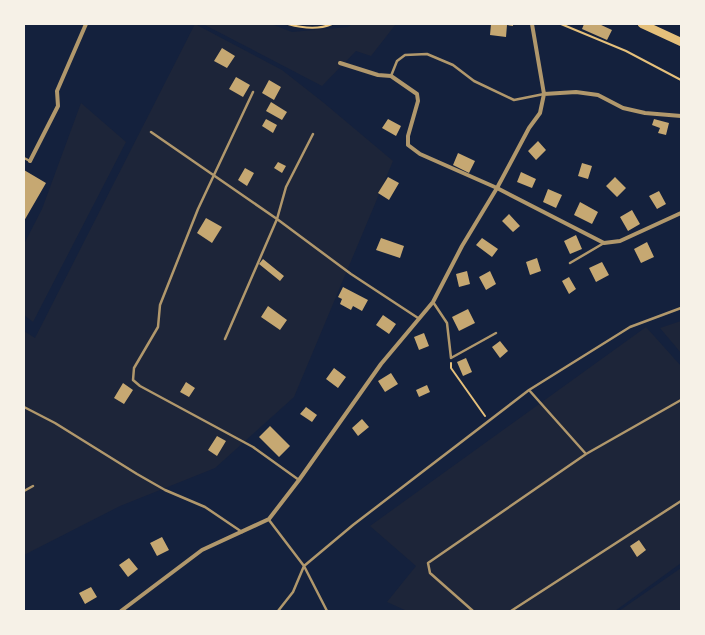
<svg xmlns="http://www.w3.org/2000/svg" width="705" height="635" font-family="Roboto,sans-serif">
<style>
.green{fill:#1d2539}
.building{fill:#c6a872}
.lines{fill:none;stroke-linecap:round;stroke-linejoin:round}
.path{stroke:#e5c07b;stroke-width:2}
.service{stroke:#b1986c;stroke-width:2.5}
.minor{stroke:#b1986c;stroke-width:4}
.primary{stroke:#e5c07b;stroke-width:8}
</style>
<rect width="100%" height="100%" fill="#14213d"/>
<path class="green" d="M195 24 282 70 324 103 393 161 294 397 215 468 120 506 24 555V331L35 338Z
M203 24H271L292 32 348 27 352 24H396L371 56 356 51 322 86Z
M81 103 126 142 33 322 24 315V244L42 209Z
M681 321V353L660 328Z
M646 327 681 366V563L615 611H407L387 602 416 566 370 526Z
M681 568V611H619Z"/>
<path class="building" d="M491 24H513V26L507 25 506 37 490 35Z
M584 24H599L612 30 607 40 582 29Z
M222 48 235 56 227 68 214 61Z
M236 77 250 85 243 97 229 89Z
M269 80 281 87 274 100 262 93Z
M271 102 287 112 282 120 266 111Z
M266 119 277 125 273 133 262 126Z
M388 119 401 126 396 136 382 128Z
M654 119 669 123 666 135 658 133 660 128 652 125Z
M538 141 546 150 536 160 528 151Z
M458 153 475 161 469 173 453 165Z
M278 162 286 166 282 173 274 168Z
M582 163 592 166 588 179 578 176Z
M245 168 254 173 247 186 238 180Z
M24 170 46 183 24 221Z
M521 172 536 179 532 188 517 182Z
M388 177 399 183 389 200 378 193Z
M615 177 626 188 617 197 606 186Z
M548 189 562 195 556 208 543 202Z
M659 191 666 204 657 209 649 196Z
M580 202 598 212 592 224 574 215Z
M632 210 640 224 628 231 620 217Z
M509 214 520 226 513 232 502 221Z
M206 218 222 227 212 243 197 233Z
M576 235 582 249 570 254 564 241Z
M381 238 404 246 400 258 376 250Z
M482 238 498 249 492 257 476 245Z
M647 242 654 257 641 263 634 249Z
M537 258 541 271 530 275 526 262Z
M263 259 284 276 280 281 259 264Z
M602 262 609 275 596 282 589 268Z
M467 271 470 284 459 287 456 274Z
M490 271 496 284 486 290 479 277Z
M569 277 576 289 569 294 562 281Z
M343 287 368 300 362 311 353 306 351 310 340 304 342 299 338 297Z
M268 306 287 320 280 330 261 317Z
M468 309 475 323 459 331 452 317Z
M383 315 396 324 389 334 376 325Z
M424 333 429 346 419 350 414 337Z
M500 341 508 351 500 358 492 347Z
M466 358 472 372 463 376 457 362Z
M334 368 346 377 338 388 326 379Z
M391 373 398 384 385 392 378 381Z
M186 382 195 388 189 397 180 392Z
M123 383 133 390 124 404 114 398Z
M427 385 430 392 419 397 416 390Z
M306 407 317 415 312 422 300 414Z
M362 419 369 427 358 436 352 428Z
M270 426 290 446 279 457 259 437Z
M217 436 226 441 217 456 208 450Z
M162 537 169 550 157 556 150 543Z
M639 540 646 550 637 557 630 546Z
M129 558 138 569 128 577 119 565Z
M91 587 97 597 85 604 79 593Z"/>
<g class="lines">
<path class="path" d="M288 24C302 28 318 30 332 24
M561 24 626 51 681 80
M451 363V368L485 416"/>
<path class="service" d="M391 76 397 61 405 55 427 54 453 65 474 81 514 100 544 94
M253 92 198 209 160 305 158 327 134 368 133 380 140 386 253 447 299 480
M151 132 277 219 351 274 418 318
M24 158 30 161
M570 263 604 243
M433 302 447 323 451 358 496 333
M225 339 277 219 286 187 313 134
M529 390 586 454
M24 407 55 423 137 474 165 490 205 507 242 532
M24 491 33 486
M269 520 304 566 327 611
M278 611 293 592 304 566 353 525 529 390 630 327 681 308
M473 611 430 573 428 563 586 454 681 400
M511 611 681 501"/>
<path class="minor" d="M340 63 378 75 391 76 417 94 418 101 408 136V145L420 154 497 188 604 243 620 241 681 213
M544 94 576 92 598 95 623 108 645 113 681 116
M30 161 58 106 57 91 86 24
M121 611 202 550 269 519 299 480 381 364 433 302 462 246 497 188 529 128 540 113 544 94 532 24"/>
<path class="primary" d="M642 24 681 42"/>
</g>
<rect width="705" height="635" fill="none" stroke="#f6f1e7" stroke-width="50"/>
</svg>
